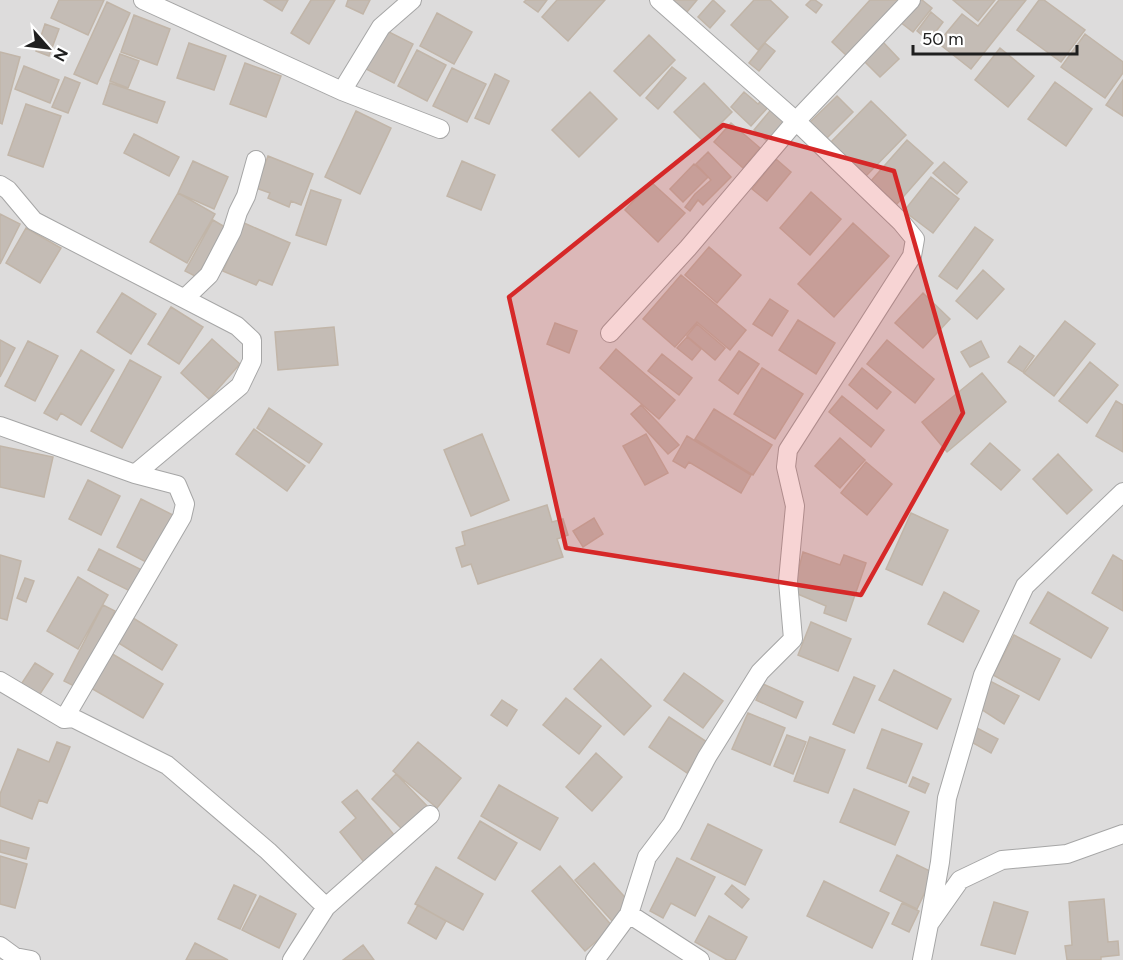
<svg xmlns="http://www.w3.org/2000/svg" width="1123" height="960" font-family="Figtree,sans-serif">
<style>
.residential{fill:#dddcdc}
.building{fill:#c4bcb5;stroke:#c1b5a8;stroke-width:1.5}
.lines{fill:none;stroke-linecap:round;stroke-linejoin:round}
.street-casing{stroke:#a6a6a6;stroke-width:20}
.street{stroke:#fff;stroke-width:18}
.marked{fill:#d62828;fill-opacity:0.2;stroke:#d62828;stroke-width:4.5;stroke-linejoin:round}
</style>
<rect width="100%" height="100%" fill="#efede5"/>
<path class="residential" d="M0 0H1123V960H0Z"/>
<path class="building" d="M59 0H104L88 35 51 18Z
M264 0H288L282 11Z
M311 0H335L309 44 291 33Z
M348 0H370L363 14 346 6Z
M526 0H547L538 12 524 2Z
M557 0H605L568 41 542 17Z
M673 0H697L687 12Z
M713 0 725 11 710 28 698 17Z
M754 0H770L788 17 758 50 731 25Z
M811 0H815L822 5 816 13 806 5Z
M870 0H899L847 56 832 42Z
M918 0H922L932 8 913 32 900 22Z
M953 0H995L978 21Z
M999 0H1026L971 69 938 43 962 14 978 26Z
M1039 0H1044L1085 30 1061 62 1017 30Z
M107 2 130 13 97 84 74 74Z
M931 12 943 22 929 41 917 31Z
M437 13 472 32 454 64 420 46Z
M134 15 170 29 157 65 121 52Z
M45 24 59 29 49 56 36 51Z
M383 29 413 44 394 83 364 68Z
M1085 34 1123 62V73L1105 98 1061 67Z
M649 35 675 60 640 96 614 71Z
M882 41 899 59 880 77 862 59Z
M189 43 226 56 214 90 177 78Z
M765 43 775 51 759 71 749 63Z
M1000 48 1034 76 1008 107 975 80Z
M417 50 446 65 427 101 398 86Z
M0 52 20 57 2 124 0 123Z
M120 54 139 61 128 88 110 81Z
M245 63 281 76 266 117 230 104Z
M24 66 59 80 50 103 15 89Z
M672 67 686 78 658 109 646 98Z
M452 68 486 84 467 122 433 106Z
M495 74 509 81 489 124 475 118Z
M65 77 80 83 68 113 52 107Z
M1123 80V116L1106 105Z
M1055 82 1092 109 1066 146 1028 119Z
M110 83 165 102 157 123 103 104Z
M704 83 732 112 703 141 674 112Z
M590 92 617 119 579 157 552 130Z
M744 92 758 104 765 97 771 104 751 126 731 107Z
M837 96 853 112 823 142 807 125Z
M871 101 906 135 864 178 829 144Z
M26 104 61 116 43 167 8 155Z
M774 106 791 120 771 144 754 130Z
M356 111 391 128 360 194 325 177Z
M731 123 760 148 743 168 714 142Z
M134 134 179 157 169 176 124 153Z
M907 140 933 163 897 204 871 181Z
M708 152 731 177 703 205 698 200 690 211 685 207 695 194 711 180 696 164Z
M268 156 313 174 301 205 291 201 289 207 268 198 270 193 256 188Z
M776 159 791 172 767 201 752 189Z
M193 161 228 177 214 209 178 193Z
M462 161 495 175 481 210 447 196Z
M944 162 967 182 957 194 933 173Z
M694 164 708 177 683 202 670 189Z
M931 177 959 199 933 233 904 211Z
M651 182 685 213 658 242 625 210Z
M311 190 341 200 326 245 296 235Z
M811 192 841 219 810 255 780 228Z
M178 193 215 214 187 263 150 242Z
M0 214 20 224 0 264Z
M213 220 225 227 197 277 185 271Z
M244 223 290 243 272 285 259 280 256 285 223 271Z
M853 223 889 256 834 317 798 284Z
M975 227 993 240 957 289 939 276Z
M26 228 61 248 40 283 6 263Z
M709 247 741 275 717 303 685 275Z
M983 270 1004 289 977 319 956 301Z
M681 275 746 330 730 350 697 322 675 347 643 319Z
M122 293 156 314 131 354 97 332Z
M923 293 950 319 923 348 895 323Z
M770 299 788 311 772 336 753 324Z
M171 307 203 327 179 364 148 344Z
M798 320 835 343 816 374 779 350Z
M1065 321 1095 344 1054 396 1024 373Z
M555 323 577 331 569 353 547 344Z
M697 324 725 348 715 360 687 336Z
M334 327 338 365 278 370 275 332Z
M687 337 701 349 692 360 677 348Z
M212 339 240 364 209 399 181 373Z
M0 340 15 348 0 377Z
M887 340 934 379 915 403 867 364Z
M28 341 58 356 35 401 5 386Z
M981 341 989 357 970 367 961 352Z
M1020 346 1034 356 1023 372 1008 362Z
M616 349 675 400 659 419 600 368Z
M81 350 114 370 81 425 61 413 57 420 44 413Z
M739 351 759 364 738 394 719 380Z
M662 354 692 378 679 395 648 371Z
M130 360 161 377 122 448 91 431Z
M1090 362 1118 385 1087 423 1059 401Z
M762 368 803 394 775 439 734 414Z
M862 368 891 392 877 409 849 385Z
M982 373 1006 402 947 452 922 422Z
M842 396 884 430 871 447 829 412Z
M1116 401 1123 405V452L1096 436Z
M641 405 679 445 668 454 631 414Z
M269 408 322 444 309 463 257 428Z
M714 409 772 445 753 475 695 439Z
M254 429 305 466 287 491 236 454Z
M482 434 509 500 471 516 444 450Z
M646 434 668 473 645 485 623 446Z
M687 436 751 475 741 493 689 462 685 468 673 461Z
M840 438 865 460 840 488 815 466Z
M990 443 1020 470 1001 490 971 464Z
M0 446 53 457 44 497 0 487Z
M1058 454 1092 490 1067 514 1033 479Z
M866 462 892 484 867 515 841 493Z
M88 480 120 496 101 535 69 519Z
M141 499 173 515 148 563 117 547Z
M547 505 552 522 563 519 568 535 557 539 563 557 478 584 471 564 462 567 456 548 465 545 462 532Z
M911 513 948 530 922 585 886 569Z
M594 518 603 534 583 547 573 531Z
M99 549 144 571 134 593 88 570Z
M803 552 840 565 844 555 866 563 846 621 824 613 826 606 793 592Z
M0 555 21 561 7 620 0 618Z
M1113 555 1123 561V611L1092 593Z
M78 577 108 595 78 649 47 631Z
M25 578 34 581 26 602 17 598Z
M944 592 979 611 963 642 928 624Z
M1048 592 1108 628 1091 658 1030 623Z
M103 605 115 611 76 687 64 681Z
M133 618 177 645 162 670 117 642Z
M811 622 851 639 838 671 798 655Z
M1014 635 1060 659 1039 700 993 675Z
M109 652 163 684 143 718 89 687Z
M601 659 651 706 624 735 574 689Z
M35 663 53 674 38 697 20 686Z
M894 670 951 699 937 729 879 700Z
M684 673 723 701 703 728 664 700Z
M854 677 875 686 854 733 833 724Z
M986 679 1019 696 1004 724 976 706Z
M763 684 803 702 796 718 756 700Z
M566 698 601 726 579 754 543 725Z
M502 700 517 710 507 726 491 715Z
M748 713 785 728 770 765 732 749Z
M669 717 707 742 687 773 649 747Z
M973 726 998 739 991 753 966 739Z
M882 729 922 744 906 783 867 768Z
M787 735 806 742 793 774 774 766Z
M810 737 845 750 828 793 794 781Z
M57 742 70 747 47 803 39 800 32 819 0 806V794L18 749 49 762Z
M418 742 461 778 437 808 393 771Z
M596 753 622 777 592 811 566 787Z
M396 774 431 810 407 834 372 799Z
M913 777 929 784 925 793 909 786Z
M499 785 558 818 540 850 481 816Z
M854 789 909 812 895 845 840 822Z
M357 790 399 841 368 867 340 832 356 818 342 802Z
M480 821 517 843 495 880 458 858Z
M708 824 762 850 745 885 691 859Z
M0 840 29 848 26 859 0 852Z
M897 855 934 873 917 909 880 891Z
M0 856 27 864 15 908 0 904Z
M677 858 715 877 695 916 671 903 663 918 650 911Z
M594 863 632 905 613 922 575 880Z
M560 866 613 927 585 951 532 891Z
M436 867 483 894 463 930 415 904Z
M824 881 889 913 872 948 807 916Z
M234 885 256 895 240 929 218 919Z
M732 885 749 899 742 908 725 894Z
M260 896 296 914 279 948 242 930Z
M1104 899 1108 942 1118 941 1119 955 1101 957V960H1067L1065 946 1072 945 1069 902Z
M994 902 1028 912 1015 954 981 945Z
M902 903 919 911 909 932 892 924Z
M418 905 446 921 436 939 408 923Z
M709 916 747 937 735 960H727L695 942Z
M195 943 228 960H186Z
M363 945 374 960H343Z"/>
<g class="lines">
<defs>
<path id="street" d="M143 0 342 91 440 129
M342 91 381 27 412 0
M0 185 8 190 34 221 237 326 252 340V361L240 386 135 474
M185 298 209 275 232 231 238 212 246 196 256 160
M610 333 688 248 796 121 911 0
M0 426 135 474 177 485 185 504 182 517 64 719
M0 681 64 719 73 718 167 765 268 851 326 907
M629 914 700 960
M929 924 940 862 947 798 983 675 1025 586 1123 492
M0 946 15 957 31 960
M292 960 326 907 430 815
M595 960 629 914 647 857 672 824 707 757 760 672 793 639 788 581 795 506 786 467 788 450 912 256 915 239 901 222 796 121 659 0
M922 960 929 924 960 880 1002 860 1067 854 1123 834"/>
</defs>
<use href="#street" class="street-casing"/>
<use href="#street" class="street"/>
</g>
<path class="marked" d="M723 125 894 171 963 413 861 595 566 548 509 297Z"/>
<g transform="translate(48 48) rotate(118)" stroke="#ffffff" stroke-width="4.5" paint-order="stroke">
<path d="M0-4.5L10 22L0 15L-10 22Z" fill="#1f1f1f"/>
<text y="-9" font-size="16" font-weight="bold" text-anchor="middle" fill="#1f1f1f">N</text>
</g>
<path d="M913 45v9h164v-9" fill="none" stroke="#1f1f1f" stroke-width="3"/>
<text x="922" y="45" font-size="18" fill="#1f1f1f" stroke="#ffffff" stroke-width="4.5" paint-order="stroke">50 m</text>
</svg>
